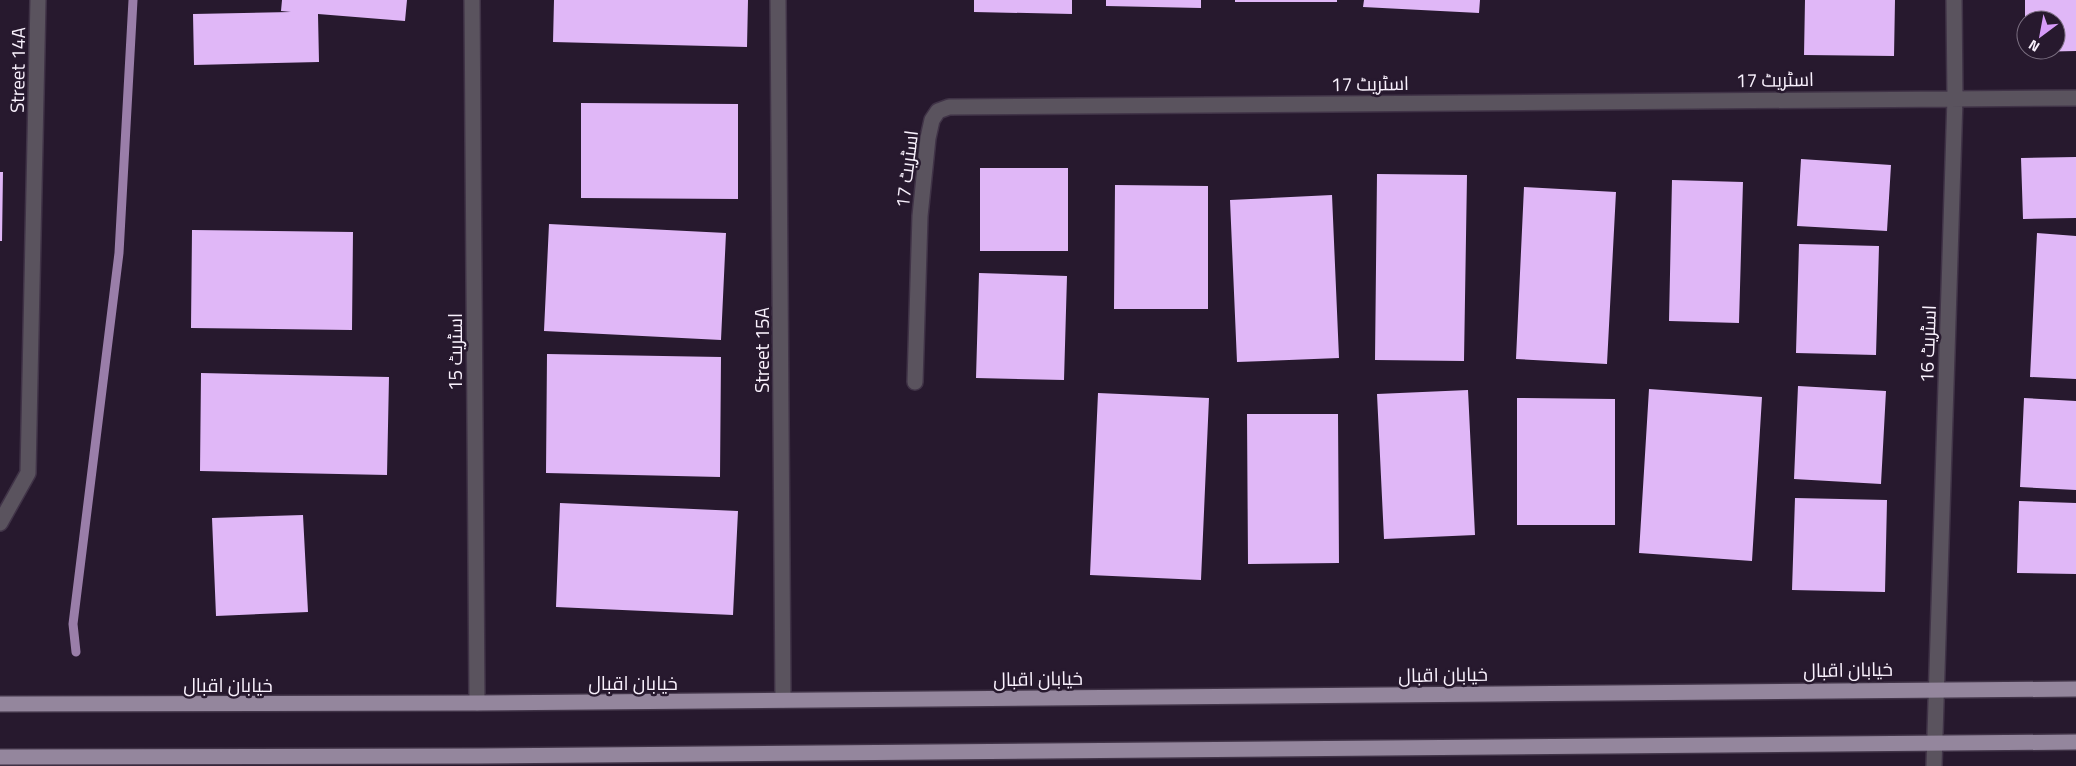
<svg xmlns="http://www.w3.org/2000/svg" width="2076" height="766" font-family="'Titillium Web',Cairo,sans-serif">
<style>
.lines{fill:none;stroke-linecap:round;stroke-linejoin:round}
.stream{stroke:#9a7ea9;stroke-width:9}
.building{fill:#e0b7f7}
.minor-casing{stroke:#403347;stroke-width:18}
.major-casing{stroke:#403347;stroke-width:18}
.minor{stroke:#5a535e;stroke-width:15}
.major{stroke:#94869d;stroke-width:15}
.labels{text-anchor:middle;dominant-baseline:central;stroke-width:5;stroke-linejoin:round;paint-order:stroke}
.street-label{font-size:19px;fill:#f9f1fd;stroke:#27192e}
</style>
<rect width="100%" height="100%" fill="#27192e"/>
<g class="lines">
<path class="stream" d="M76 652 73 624 119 253 133 0"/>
</g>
<path class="building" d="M282 0H407L405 21 318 14 319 62 194 65 193 14 291 12 281 11Z
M554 0H748L747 47 553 42Z
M974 0H1072V14L974 12Z
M1106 0H1201V8L1106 6Z
M1235 0H1337V2H1235Z
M1364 0H1480L1479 13 1363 7Z
M1805 0H1895L1894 56 1804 55Z
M2025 0H2076V51L2026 52V50H2056V20H2025Z
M581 103 738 104V199L581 198Z
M2076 157V218L2023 219 2021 158Z
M1801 159 1891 165 1887 231 1797 226Z
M980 168H1068V251H980Z
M0 172H3L2 241H0Z
M1377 174 1467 175 1464 361 1375 360Z
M1672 180 1743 182 1739 323 1669 321Z
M1115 185 1208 186V309H1114Z
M1524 187 1616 192 1607 364 1516 359Z
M1332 195 1339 358 1237 362 1230 200Z
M549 224 726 233 721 340 544 331Z
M192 230 353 232 352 330 191 328Z
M2037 233 2076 236V379L2030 377Z
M1799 244 1879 246 1876 355 1796 353Z
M979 273 1067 276 1064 380 976 378Z
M547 354 721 357 720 477 546 473Z
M201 373 389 377 387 475 200 471Z
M1798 386 1886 391 1881 484 1794 479Z
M1649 389 1762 397 1752 561 1639 553Z
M1468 390 1475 535 1384 539 1377 394Z
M1098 393 1209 398 1201 580 1090 575Z
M1517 398 1615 399V525H1517Z
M2024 398 2076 401V490L2020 487Z
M1247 414H1338L1339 563 1248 564Z
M1795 498 1887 500 1885 592 1792 590Z
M2019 501 2076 503V574L2017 573Z
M560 503 738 511 733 615 556 607Z
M303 515 308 612 216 616 212 518Z"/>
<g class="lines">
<defs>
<path id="minor" d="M472 0 477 703
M778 0 783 700
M915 382 920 216 928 138 932 120 938 111 949 107 2076 98
M0 523 28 473 38 0
M1934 766 1955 98 1954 0"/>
<path id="major" d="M0 704 477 703 2076 689
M0 757 478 756 2076 742"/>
</defs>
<use href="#minor" class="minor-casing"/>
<use href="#major" class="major-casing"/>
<use href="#minor" class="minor"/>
<use href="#major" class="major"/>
</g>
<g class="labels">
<g class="street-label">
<text transform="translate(17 70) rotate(-89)">Street 14A</text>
<text transform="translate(1775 79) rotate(-1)">اسٹریٹ 17</text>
<text transform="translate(1370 83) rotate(-1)">اسٹریٹ 17</text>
<text transform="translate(906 169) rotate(-83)">اسٹریٹ 17</text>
<text transform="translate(1927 344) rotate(-88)">اسٹریٹ 16</text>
<text transform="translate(761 350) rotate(-90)">Street 15A</text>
<text transform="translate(454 352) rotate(-90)">اسٹریٹ 15</text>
<text transform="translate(1848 669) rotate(-1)">خیابان اقبال</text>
<text transform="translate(1443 674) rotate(-1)">خیابان اقبال</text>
<text transform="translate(1038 678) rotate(-1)">خیابان اقبال</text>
<text x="633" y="682">خیابان اقبال</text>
<text x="228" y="684">خیابان اقبال</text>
</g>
</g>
<g transform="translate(2041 35) rotate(212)"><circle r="24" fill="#27192e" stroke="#7b6f81"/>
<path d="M0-4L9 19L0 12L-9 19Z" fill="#d79bf9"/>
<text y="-8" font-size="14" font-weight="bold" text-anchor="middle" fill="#f9f1fd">N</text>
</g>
</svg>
